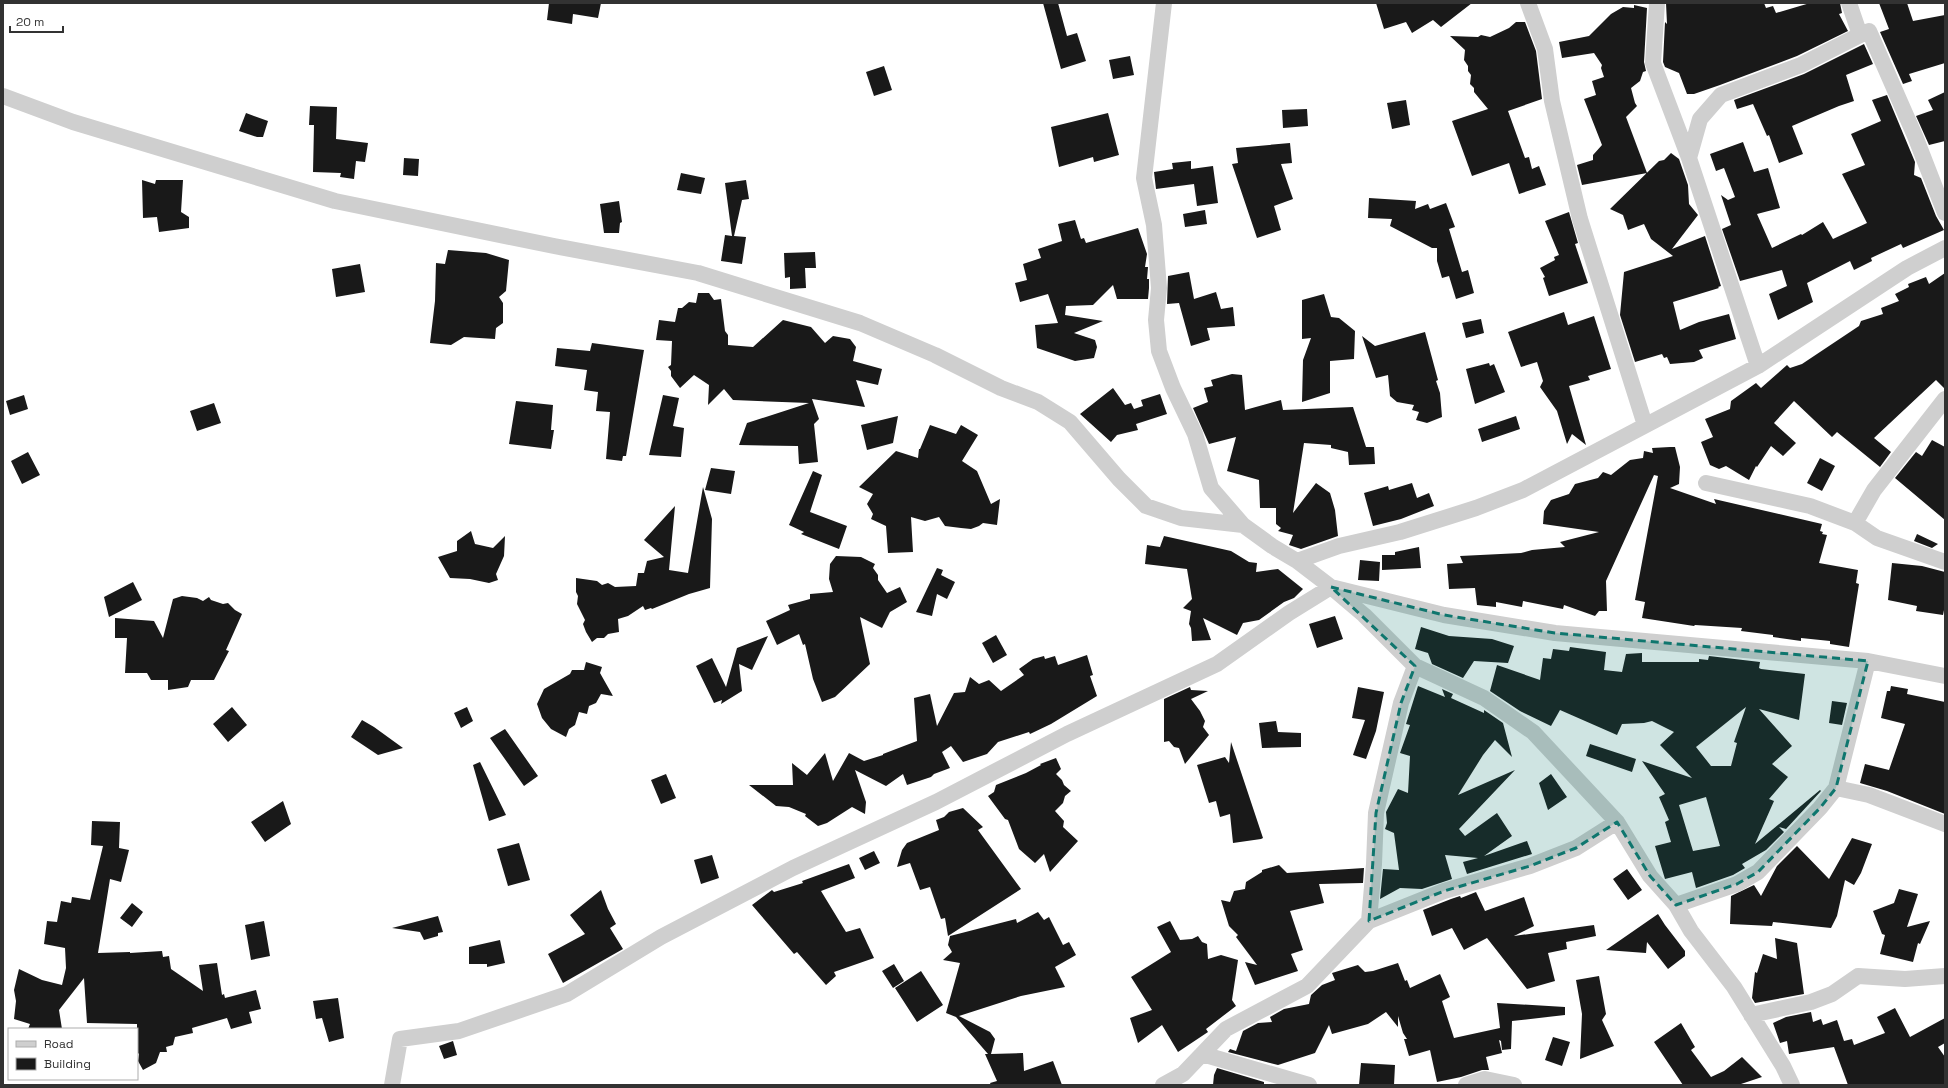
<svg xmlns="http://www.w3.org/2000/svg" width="1948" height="1088" font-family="'Space Grotesk',sans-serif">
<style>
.building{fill:#191919;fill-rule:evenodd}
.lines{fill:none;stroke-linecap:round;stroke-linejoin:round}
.minor{stroke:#cfcfcf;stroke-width:16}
.marked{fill:#0f766e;fill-opacity:0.2;stroke:#0f766e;stroke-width:3;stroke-dasharray:8 5;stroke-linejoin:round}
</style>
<rect width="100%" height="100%" fill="#fff"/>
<path class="building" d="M549 3H601L598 18 573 14 572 24 547 20Z
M1043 3H1058L1067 36 1077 33 1086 61 1061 69Z
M1376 3H1472L1441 27 1433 20 1412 33 1406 22 1384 29Z
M1666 3H1764L1766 8 1773 6 1776 13 1810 3H1840L1842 13 1839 14 1848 31 1797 56 1720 85 1694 94H1687L1679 73 1665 67 1663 62 1665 22 1667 24Z
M1879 3H1907L1913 21 1945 15V63L1909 74 1912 81 1903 84 1880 32 1889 29Z
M1634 5 1647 8 1644 62 1646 71 1643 72 1640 81 1631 88 1635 103 1637 106 1626 117 1647 173 1582 185 1577 165 1593 160V155L1602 145 1584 99 1596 95 1592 81 1604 77 1601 68 1602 65 1594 53 1562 58 1559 42 1589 36 1611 14 1623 7 1634 8Z
M1516 22H1525L1536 51 1542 99 1508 111 1525 158 1529 157 1532 169 1539 166 1546 185 1519 194 1509 163 1472 176 1452 121 1488 109 1474 92V88L1470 84 1471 75 1468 71V66L1464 60 1465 50 1450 36 1478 37 1481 35 1490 37 1509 28Z
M1864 44 1873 64 1846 75 1854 101 1839 106 1792 126 1803 154 1779 163 1769 135 1767 136 1753 104 1737 109 1734 100 1804 74Z
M1130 56 1134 75 1113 79 1109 60Z
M884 66 892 90 874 96 866 72Z
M1945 92V141L1929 145 1916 116 1933 110 1928 100Z
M1887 95 1915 162 1914 175 1921 178 1936 216 1944 230 1903 248 1901 244 1871 258 1872 261 1854 270 1850 261 1807 283 1813 302 1778 320 1769 294 1787 286 1782 270 1740 281 1722 229 1731 225 1721 195 1728 200 1735 197 1724 168 1716 171 1710 154 1743 142 1754 172 1768 168 1780 208 1757 214 1772 248 1801 234 1802 235 1823 222 1833 239 1867 223 1842 174 1865 165 1851 134 1881 121 1872 100Z
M1406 100 1410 125 1392 129 1387 103Z
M310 106 337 107 336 139 368 143 365 162 356 161 354 179 340 177 341 173 313 172 314 125H309Z
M1307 109 1308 126 1283 128 1282 110Z
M246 113 268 121 263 137H257L239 131Z
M1108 113 1119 155 1094 162 1093 157 1059 167 1051 127Z
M1290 143 1292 163 1281 164 1293 199 1274 206 1281 230 1257 238 1232 164 1238 163 1236 148Z
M1671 153 1679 159 1688 185 1689 204 1698 215 1672 249 1705 236 1721 286 1718 287 1719 288 1673 302 1680 330 1699 322 1729 314 1736 339 1699 350 1703 358 1694 362 1670 364 1667 357 1664 358 1662 354 1635 362 1620 315 1624 272 1673 256 1651 239 1644 224 1628 230 1623 215 1610 209 1659 161 1664 160Z
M404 158 419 159 418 176 403 175Z
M1191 161V169L1213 166 1218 203 1197 206 1194 184 1156 189 1154 172 1173 169 1172 163Z
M681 173 705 178 701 194 677 190Z
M142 180 155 184 156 180H183L181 212 189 217V228L159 232 157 217 143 218Z
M746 180 749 199 742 200 734 236 746 237 742 264 721 261 725 235 732 236 725 183Z
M1369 198 1416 201 1415 209 1428 204 1430 209 1446 203 1455 227 1449 229 1462 272 1468 270 1474 293 1456 299 1449 276 1442 278 1437 261V248H1432L1390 226 1392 219 1368 218Z
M619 201 622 222 620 223 619 233H604L600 204Z
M1205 210 1207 224 1185 227 1183 214Z
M1569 212 1578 243 1575 244 1588 283 1549 296 1543 278 1545 277 1540 268 1555 260 1554 257 1559 255 1545 221Z
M1075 220 1081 239 1084 238 1086 243 1138 228 1147 254 1145 267H1148L1147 279H1149V288L1148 299H1117L1113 285 1093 305 1066 306 1065 315 1103 321 1074 333 1095 340 1097 347 1094 358 1075 361 1037 348 1035 325 1058 323 1048 294 1020 302 1015 283 1027 280 1023 264 1041 258 1038 249 1062 241 1058 224Z
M448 250 486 253 509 260 506 291 499 297 503 303V323L496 328 495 339 464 337 451 345 430 343 435 301 436 263 445 264Z
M815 252 816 268H805L806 288 790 289V277L785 278 784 253Z
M360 264 365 292 336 297 332 269Z
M1189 272 1194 299 1216 292 1221 309 1233 307 1235 326 1207 328 1210 340 1191 346 1179 303 1167 304 1168 276Z
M1945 273V389L1936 380 1874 438 1891 452 1880 467 1837 432 1832 437 1794 401 1774 423 1796 443 1783 456 1771 446 1757 467 1756 466 1749 480 1726 466 1719 469 1710 465 1701 442 1713 437 1705 419 1730 409 1731 401 1756 383 1761 388 1787 365 1790 368 1802 364 1859 326 1861 321 1883 314 1881 308 1899 301 1895 294 1909 287 1908 284 1926 277 1929 284Z
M698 293H709L714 300 721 299 725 331 728 335V345L753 347 783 320 811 327 825 343 833 336 850 339 856 347 853 361 882 369 878 385 856 380 865 407 812 399 819 419 814 424 818 462 799 464 798 446 739 445 747 423 809 403 733 400 724 389 708 405 709 385 694 375 680 388 671 376V371L668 367 671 365 672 341 656 340 659 320 675 322 678 308H682L689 302 696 303Z
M1324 294 1331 317 1339 318 1355 331 1354 359 1330 361V393L1302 402 1303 360 1311 338 1302 339V300Z
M1564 312 1568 325 1594 316 1611 369 1588 376 1590 380 1569 386 1586 445 1572 434 1567 444 1557 411 1540 387 1543 381 1537 362 1521 367 1508 332Z
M1481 319 1484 333 1466 338 1462 323Z
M1425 332 1438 380 1436 381 1440 393 1442 417 1427 423 1416 420 1419 412 1412 410 1414 405 1397 402 1390 396 1388 375 1376 378 1362 336 1375 346Z
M592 343 644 350 626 456H623L622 461 606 459 610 412 596 411 598 392 584 390 587 370 555 366 557 348 590 351Z
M1489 363 1490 366 1494 364 1505 392 1475 404 1466 369Z
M1232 374 1242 375 1245 410 1281 400 1283 410 1353 407 1366 447H1374L1375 464 1349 465 1348 452 1331 448V445L1304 443 1293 513 1316 483 1330 493 1335 510 1338 536 1301 549 1289 545 1293 535 1278 531 1281 528 1276 524V508H1260L1259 480 1227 471 1236 437 1209 444 1193 408 1208 402 1204 388 1213 386 1211 380Z
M1113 388 1125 405 1131 403 1134 409 1143 406 1141 400 1160 394 1167 414 1136 424 1138 430 1117 435 1111 442 1080 414Z
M24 395 28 409 10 415 6 401Z
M663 395 679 398 673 426 684 428 681 457 649 455Z
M516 401 553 405 551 430H554L551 449 509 444Z
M214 403 221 423 197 431 190 411Z
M898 416 893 443 867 450 861 425Z
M1516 416 1520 429 1482 442 1478 429Z
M930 425 956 434 961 425 978 435 962 461 977 471 991 504 1000 499 997 525 983 523 979 526 971 529 961 528 945 526 939 517 925 521 911 517 913 552 888 553 886 526 871 519 873 514 867 504 873 494 859 487 896 451 918 458 919 449H920Z
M1932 440 1945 447V520L1895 478 1916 452 1922 456Z
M1670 447H1675L1680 467 1679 484 1670 488 1716 504 1714 499 1822 524 1820 531 1823 532 1822 534 1827 535 1819 563 1858 570 1856 583 1859 584 1849 647 1830 644V641L1801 638V641L1773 637V635L1741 631 1742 628 1695 625 1694 626 1642 618 1645 602 1635 600 1658 476 1654 475 1606 581 1607 611H1599L1595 616 1564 605 1563 609 1523 601 1522 607 1496 602V607L1477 605 1475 588 1449 589 1447 564 1463 563 1460 556 1521 553 1532 550 1565 547 1560 542 1599 532 1543 524 1544 511 1551 500 1569 494 1575 484 1598 478 1603 472 1611 475 1630 460 1643 458 1644 451 1653 453 1652 448Z
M28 452 40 475 22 484 11 461Z
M1820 458 1835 466 1822 491 1807 483Z
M711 468 735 471 731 494 705 490Z
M813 471 822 475 810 512 847 526 839 549 801 534 804 532 789 525Z
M1412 483 1417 498 1429 493 1434 506 1401 519 1373 526 1364 493 1388 486 1389 490Z
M703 487 712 519 710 588 689 594 652 609 651 608 645 610 643 606 628 616 618 619 619 632 608 634 604 638H597L592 642 586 632 583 624 585 620 577 604 578 596 576 592V578L597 581 602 585 608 583 615 587 636 586 638 573H644L647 561 664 557 644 540 675 506 669 570 688 573Z
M471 531 475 544 493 548 505 536 504 556 496 574 498 580 489 583 470 579 450 578 438 557 457 551V541Z
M1917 534 1938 544 1932 548 1914 541Z
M1164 536 1231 551 1249 562 1257 563 1256 572 1278 569 1303 589 1294 598 1284 602 1259 620 1243 623 1237 635 1203 618 1211 640 1192 641 1191 628 1189 624 1191 611 1183 608 1192 599 1187 569 1145 564 1147 545 1160 547Z
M1419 547 1421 568 1382 570V555H1395V552Z
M836 556 861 557 875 564 873 568 878 575V580L887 593 900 587 907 602 890 612 882 628 860 617 870 664 835 697 822 702 813 679 805 644 803 645 799 634 777 645 766 621 790 610 788 605 810 599V594L833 592 829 579 830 564Z
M1360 560 1380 562 1379 581 1358 580Z
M1892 563 1922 566 1945 572V605L1943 615 1916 611 1917 606 1888 600Z
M937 568 943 570 941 575 955 582 947 599 937 594 932 616 916 612Z
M133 582 142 600 109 617 104 597Z
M182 596 197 598 203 601 209 597 211 600 223 604 228 603 235 610 242 614 226 650 229 651 214 680H191L188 687 168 690V680H151L147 673H125L127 638H115V618L154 621 163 638 173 599Z
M1335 616 1343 639 1317 648 1309 624Z
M1421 627 1449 636 1492 639 1514 646 1508 663 1474 661 1463 678 1432 664 1428 653 1415 649Z
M996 635 1007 655 993 663 982 643Z
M768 636 752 670 739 664 742 691 721 704 722 700 714 703 696 666 712 658 726 687 737 648Z
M1570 647 1606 652 1604 670 1622 672 1626 654 1642 653V662H1699V659L1708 660 1709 656 1760 662 1759 668 1761 669 1805 674 1799 720 1759 709 1792 746 1772 764 1788 777 1769 799 1774 801 1755 844 1820 790 1821 791 1786 829 1779 827 1784 832 1766 850 1742 864 1745 868 1733 875 1696 888 1692 872 1665 879 1655 846 1671 842 1665 822 1669 820 1659 797 1665 794 1642 761 1692 778 1660 745 1674 732 1652 721 1644 723 1622 724 1617 735 1560 710 1551 726 1520 711 1490 691 1497 665 1540 680 1543 658 1551 659 1553 649 1569 651ZM1746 707 1734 742 1737 743 1731 766H1711L1696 747ZM1706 797 1720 846 1693 851 1679 805Z
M1087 655 1093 675 1090 676 1097 696 1051 724 1030 734 1029 732 998 742 987 754 963 762 951 746 942 752 950 768 934 774 931 777 907 785 903 774 886 786 855 770 866 802 865 814 852 807 827 823 818 826 805 816 806 814 789 807 776 806 749 785H793L792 763 807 775 825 753 833 781 849 753 864 761 883 755V754L917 741 914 698 930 694 937 726 954 693 965 692 970 677 979 684 989 680 1001 691 1024 675 1019 669 1033 659 1044 656 1045 659 1055 656 1058 665Z
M586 662 602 667 600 673 613 696 601 694 596 703 589 706 587 714 579 712 575 725 569 729 566 737 551 729 542 718 537 704 544 689 570 674 572 670H584Z
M1418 686 1445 697 1442 689 1453 694 1451 698 1484 713V710L1503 723 1512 757 1495 740 1483 755 1458 795 1515 770 1459 829 1465 836 1497 813 1512 836 1484 856 1527 841 1532 854 1467 874 1463 862 1478 858 1445 855 1452 879 1422 889 1400 888 1380 899 1383 869 1399 870 1394 833 1385 829 1387 823 1386 812 1398 789 1408 793 1410 756 1400 753 1410 725 1406 724Z
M1891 686 1908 689 1907 694 1945 702V814L1887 791 1860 783 1865 764 1889 770 1905 724 1881 718 1887 691H1890Z
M1190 687 1191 690 1208 691 1191 699 1200 711 1205 721 1203 727 1209 735 1185 764 1179 748 1174 747 1169 741 1164 742V699Z
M1358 687 1384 692 1376 731 1366 759 1353 755 1365 720 1352 718Z
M1832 701 1847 703 1842 725 1829 723Z
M232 707 247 725 228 742 213 724Z
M467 707 473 721 461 728 454 713Z
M362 720 374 727 403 748 378 755 351 737Z
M1276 721 1278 732 1301 733V747L1262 748 1259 723Z
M505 729 538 776 524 786 490 738Z
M1231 742 1263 838 1261 839 1233 843 1230 814 1220 817 1216 801 1209 803 1197 765 1225 757 1229 763Z
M1590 744 1636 759 1632 772 1586 756Z
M1056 758 1061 769 1056 774 1062 780 1064 785 1071 791 1065 796 1063 803 1055 811 1064 821 1063 827 1078 841 1050 872 1044 854 1035 863 1019 849 1008 820 1005 819 988 796 994 792 996 785 1026 773 1041 765 1040 764Z
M480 762 506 815 489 821 473 765Z
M666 774 676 798 661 804 651 780Z
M1551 774 1567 797 1548 810 1539 783Z
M283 801 291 824 265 842 251 822Z
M963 808 983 827 978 830 1021 889 948 936 945 918 941 919 930 887 920 890 910 863 897 867 902 850 907 843 939 830 936 820 944 817 949 812Z
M92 821 120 822 119 848 129 850 121 882 110 879 98 953 130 952V953L162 951 163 957 169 956 171 969 203 991 199 965 217 963 222 995 224 994 225 998 256 990 261 1009 249 1012 252 1023 231 1029 227 1018 192 1028 193 1033 175 1037 173 1045 166 1047 167 1052H160L156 1063 143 1070 138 1061 139 1054 137 1052V1024L87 1023 84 978 59 1010 62 1029H28L30 1024 14 1019 16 1001 14 990 19 969 42 980 62 985 66 968 65 948 44 944 47 921 57 922 61 901 71 903 72 897 90 900 103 846 91 845Z
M1852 838 1872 844 1861 873 1854 885 1845 880 1837 916 1831 928 1773 922 1772 926 1730 924 1731 896 1754 885 1761 896 1777 866 1797 846 1829 879Z
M519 843 530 880 508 886 497 849Z
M874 851 880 863 865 870 859 858Z
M712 855 719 878 701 884 694 860Z
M849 864 855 878 821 891 846 932 860 928 874 958 834 972 836 976 826 985 797 952 794 954 752 905 772 890 774 892 803 883 802 881Z
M1279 865 1287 873 1364 868 1363 883 1319 884 1324 903 1290 911 1303 950 1291 954 1298 971 1255 985 1245 962 1257 965 1236 937 1238 935 1229 926 1221 900 1230 902 1234 891 1245 889 1246 882 1262 872V870Z
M1627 869 1642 890 1628 900 1613 879Z
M1899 889 1918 894 1907 927 1930 921 1920 944 1918 943 1913 962 1880 954 1885 935 1882 934 1873 911 1894 903Z
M601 890 608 909 616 924 610 928 623 949 563 983 548 954 585 934 570 915Z
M1476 892 1485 911 1524 897 1534 926 1514 936 1594 925 1596 936 1566 942 1567 949 1548 953 1555 981 1527 989 1487 938 1464 950 1452 928 1432 936 1423 910 1451 899 1460 896 1461 898Z
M132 903 143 912 132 927 120 918Z
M1038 912 1044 920 1049 917 1063 945 1069 942 1076 955 1055 967 1065 987 1021 996 959 1016 990 1032 995 1039 991 1054 1023 1053 1024 1071 1053 1061 1062 1085H991L990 1083 997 1081 985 1054H988L956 1017 946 1013 960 963 943 960 952 952 948 945 950 936 1016 919 1017 923Z
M1658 914 1665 925 1685 951V956L1668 969 1647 942 1646 953 1606 950Z
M438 916 443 932 438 933V936L424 940 420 932 392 928Z
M264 921 270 956 251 960 245 925Z
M1170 921 1180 940 1192 939 1198 936 1202 942 1207 944 1208 959 1221 955 1238 960 1232 1000 1236 1006 1206 1029 1208 1032 1178 1052 1162 1025 1138 1043 1130 1018 1152 1010 1131 977 1171 952 1157 927Z
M1775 938 1797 943 1804 994 1755 1003 1752 998 1755 972 1757 973 1763 954 1777 959Z
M500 940 505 963 487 967V964H469V947Z
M1398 963 1405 981 1407 980 1410 988 1440 974 1450 997 1442 1001 1454 1038 1500 1028 1497 1003 1565 1007V1015L1512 1021 1511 1049 1502 1050 1501 1041 1499 1040 1502 1053 1486 1057 1489 1070H1482L1461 1077 1437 1082 1430 1050 1409 1056 1404 1039H1407L1403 1033 1398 1016V1027L1386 1012 1368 1024 1332 1034 1329 1025 1315 1053 1278 1065 1228 1052 1230 1049 1236 1051 1243 1031 1258 1023 1272 1022 1270 1017 1284 1009 1309 1004 1311 995 1322 985 1335 980 1332 973 1358 965 1365 972 1373 971Z
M894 964 904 981 893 988 882 971Z
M921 971 943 1005 917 1022 895 988Z
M1599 976 1606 1014 1602 1020 1614 1046 1580 1059 1582 1014 1576 980Z
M338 998 344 1038 329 1042 322 1018 316 1019 313 1001Z
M1895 1008 1910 1037 1945 1018V1043L1938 1047 1945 1057V1085H1848L1834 1047 1789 1054 1787 1041 1780 1043 1773 1023 1786 1017 1811 1012 1813 1022 1821 1019 1823 1025 1837 1020 1844 1041 1852 1039 1854 1045 1885 1033 1877 1017Z
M1681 1023 1695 1047 1691 1050 1711 1077 1724 1071 1742 1057 1762 1077 1738 1085H1683L1654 1042Z
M1553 1037 1570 1042 1562 1066 1545 1060Z
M453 1041 457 1055 444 1059 439 1046Z
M1361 1063 1395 1065 1394 1085H1359Z
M1217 1068 1264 1082V1085H1213L1214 1075Z"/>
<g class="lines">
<path class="minor" d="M1164 3 1144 178 1154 225 1159 288 1156 320 1159 351 1173 388 1195 434 1211 488 1243 525
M1528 3 1545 49 1552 101 1580 219 1645 425
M1657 3 1653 63 1689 158
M1849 3 1860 35 1869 31 1915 136 1945 213
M3 96 73 122 335 201 554 246 698 273 860 323 935 355 1001 388 1038 402 1070 422 1119 479 1146 506 1181 518 1243 525 1272 546 1297 561 1331 587 1364 615 1415 666 1484 698 1533 732 1617 822 1650 876 1676 905 1691 931 1734 987 1783 1066 1792 1085
M1758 366 1689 158 1700 119 1721 95 1801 65 1860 35
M1706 483 1810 506 1855 523 1877 538 1945 562
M1855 523 1874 490 1945 399
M1297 561 1339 546 1400 532 1476 508 1523 490 1758 366 1907 268 1945 248
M1836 788 1869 795 1945 824
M1676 905 1737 884 1758 872 1820 808 1836 788 1868 661
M1369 921 1374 864 1376 813 1401 703 1415 666
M1751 1015 1811 1002 1832 994 1858 976 1905 979 1945 976
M1202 1054 1309 1085
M392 1085 400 1039 459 1031 567 994 661 937 793 868 936 802 1067 734 1217 664 1289 613 1331 587 1444 615 1555 633 1868 661 1945 676
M1163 1085 1183 1074 1226 1029 1307 986 1369 921 1444 891 1530 866 1576 848 1617 822
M1466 1085 1485 1079 1514 1085"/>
</g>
<path class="marked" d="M1331 587 1444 615 1555 633 1868 661 1836 788 1820 808 1758 872 1737 884 1676 905 1650 876 1617 822 1576 848 1530 866 1444 891 1369 921 1376 813 1401 703 1415 666Z"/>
<rect width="1948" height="1088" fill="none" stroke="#323232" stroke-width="8"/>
<rect x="8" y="1028" width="130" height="52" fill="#ffffff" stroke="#adadad"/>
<rect x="16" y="1041" width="20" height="6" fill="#cfcfcf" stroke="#adadad"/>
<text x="44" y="1048" font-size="12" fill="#323232">Road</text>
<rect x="16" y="1058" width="20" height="12" fill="#191919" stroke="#adadad"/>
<text x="44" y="1068" font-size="12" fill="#323232">Building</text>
<path d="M10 26v6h53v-6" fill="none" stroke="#323232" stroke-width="2"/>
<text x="16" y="26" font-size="12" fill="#323232" stroke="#ffffff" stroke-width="3" paint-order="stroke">20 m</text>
</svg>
